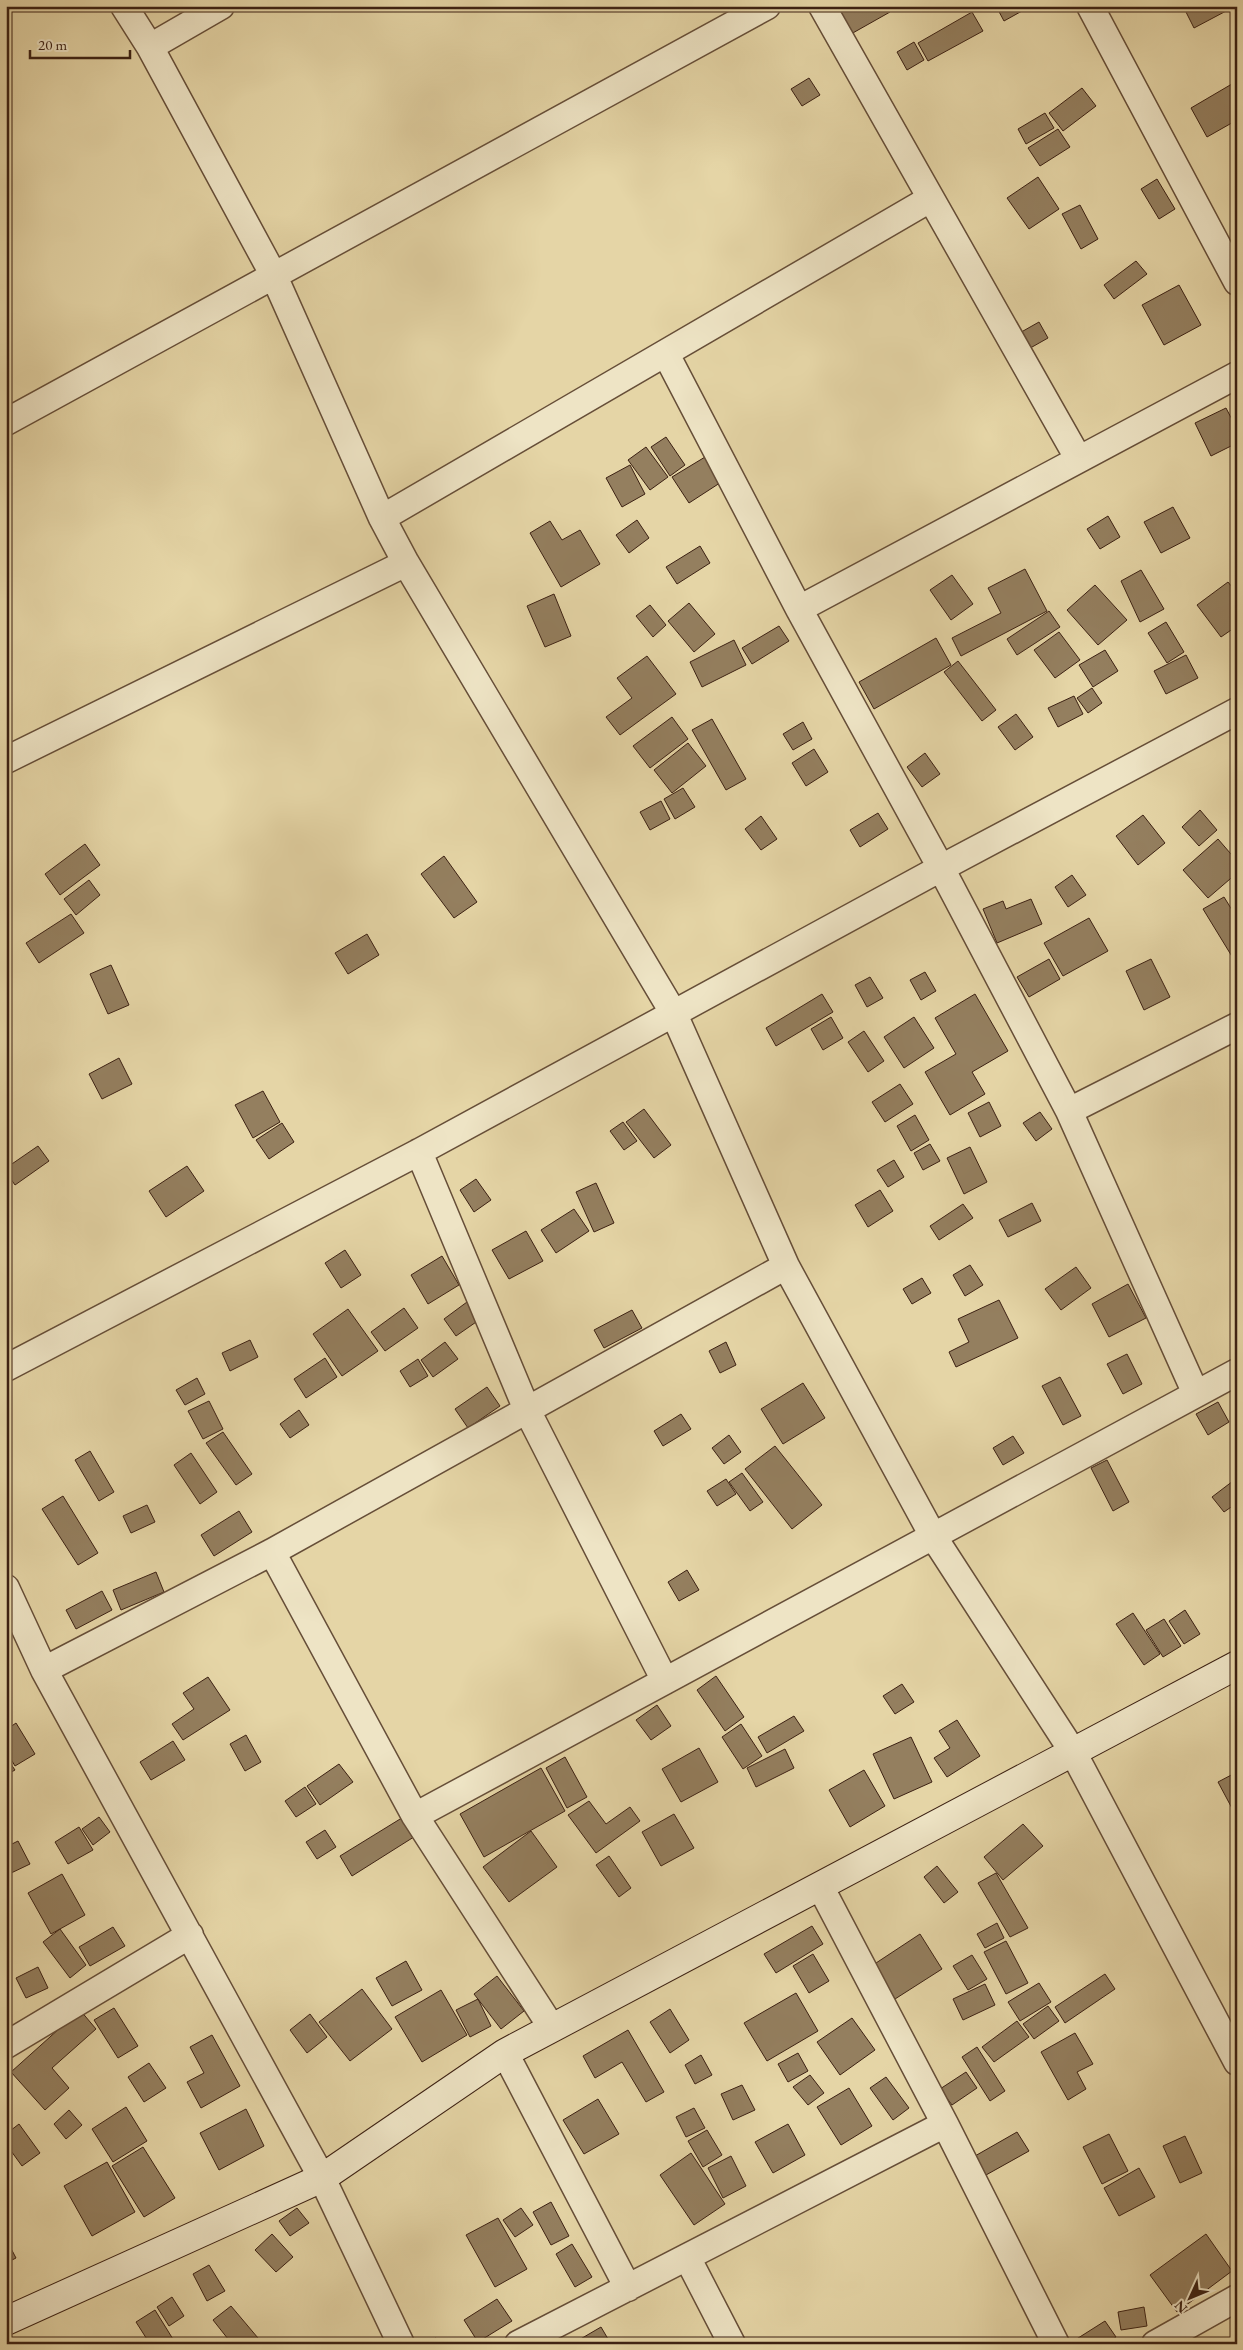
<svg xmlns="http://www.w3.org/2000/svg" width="1243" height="2350" font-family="'EB Garamond',serif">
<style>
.building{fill:#947f5f;stroke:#3c2113}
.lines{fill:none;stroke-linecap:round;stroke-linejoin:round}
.street-casing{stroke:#664e38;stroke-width:29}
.secondary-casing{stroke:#3c2113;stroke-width:30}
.street{stroke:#eee4c5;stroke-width:26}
.secondary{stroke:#eee4c5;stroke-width:28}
</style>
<rect width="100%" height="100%" fill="#e5d5a6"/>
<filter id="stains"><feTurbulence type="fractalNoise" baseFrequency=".004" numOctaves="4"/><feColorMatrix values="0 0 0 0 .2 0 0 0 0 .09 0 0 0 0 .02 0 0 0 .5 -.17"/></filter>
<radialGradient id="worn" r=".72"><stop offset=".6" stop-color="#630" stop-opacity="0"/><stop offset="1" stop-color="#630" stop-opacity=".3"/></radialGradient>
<path class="building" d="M835 6H886L890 12 851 34Z
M996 6H1031L1004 21Z
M1183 6H1226L1228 10 1194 28Z
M972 12 983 31 928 61 918 43Z
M914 42 924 60 907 70 897 52Z
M809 78 820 95 802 106 791 89Z
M1237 81V120L1207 137 1191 108Z
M1082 88 1096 106 1063 131 1049 113Z
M1045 113 1054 128 1026 144 1018 129Z
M1058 129 1070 147 1040 166 1028 148Z
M1038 177 1059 209 1029 229 1007 198Z
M1157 179 1175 209 1159 219 1141 189Z
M1080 205 1098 239 1081 249 1062 214Z
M1136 261 1147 274 1114 299 1104 285Z
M1179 285 1201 325 1164 345 1142 305Z
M1039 322 1048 338 1025 351 1016 335Z
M1226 408 1237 429V443L1211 456 1195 423Z
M666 437 685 465 670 476 651 447Z
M646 447 668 477 650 490 628 460Z
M710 454 726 479 689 503 672 477Z
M630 465 645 494 622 507 606 478Z
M1173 507 1190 538 1161 553 1144 522Z
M1108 516 1120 537 1100 549 1087 529Z
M637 520 649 538 629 553 616 535Z
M550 521 562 540 580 530 600 564 561 587 530 533Z
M700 546 710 563 677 584 666 567Z
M1025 569 1047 611 961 656 952 638 1001 613 988 588Z
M1141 570 1164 609 1140 622 1121 581Z
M952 575 973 604 951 620 930 590Z
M1228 582 1237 593V626L1221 637 1197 605Z
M1095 585 1127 620 1098 645 1067 610Z
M554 594 571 636 545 647 527 606Z
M689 603 715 634 694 652 668 621Z
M650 605 666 625 653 637 636 616Z
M1049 611 1060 627 1017 655 1007 639Z
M1166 622 1184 652 1167 663 1148 633Z
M779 626 789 641 752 664 742 648Z
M1059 632 1080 660 1055 678 1034 650Z
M936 638 951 665 874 709 859 682Z
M734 640 746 665 702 687 690 662Z
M1105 650 1118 671 1093 687 1079 665Z
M1186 655 1198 678 1166 694 1154 671Z
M647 656 676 694 620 735 606 717 632 698 617 678Z
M958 661 996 710 982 721 944 672Z
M1092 688 1102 703 1088 713 1077 698Z
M1074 696 1083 714 1058 727 1048 708Z
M1016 714 1033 737 1015 750 998 727Z
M672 717 688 739 650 768 633 746Z
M712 719 746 779 726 790 692 730Z
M803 722 812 739 793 750 783 734Z
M688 743 706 766 672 793 654 770Z
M814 749 828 772 806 786 792 763Z
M925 753 940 774 922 787 907 767Z
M683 788 695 807 675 819 664 799Z
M661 801 670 819 650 830 640 812Z
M1200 810 1217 830 1199 846 1182 827Z
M878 813 888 829 860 847 850 830Z
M1143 815 1165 843 1138 865 1116 836Z
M761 816 777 839 761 850 745 829Z
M1218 839 1237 861V873L1208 898 1183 870Z
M85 844 100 865 60 895 45 874Z
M444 856 477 902 454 918 421 874Z
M1072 875 1086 895 1068 907 1055 887Z
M89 880 100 895 76 915 64 899Z
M1224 897 1237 918 1236 963 1203 909Z
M1031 899 1042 924 997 943 983 909 1003 901 1006 909Z
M71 914 84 933 39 963 26 943Z
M1089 918 1108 951 1063 976 1044 943Z
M367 934 379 955 348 974 335 953Z
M1049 959 1060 979 1029 997 1017 977Z
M1151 959 1170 997 1144 1010 1126 971Z
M111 965 129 1005 108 1014 90 974Z
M925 972 936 991 921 1000 910 980Z
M870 977 883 998 867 1007 855 985Z
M822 994 833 1012 776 1046 766 1028Z
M975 994 1008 1051 972 1072 985 1094 950 1115 925 1072 956 1054 935 1018Z
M831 1017 843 1038 823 1050 811 1029Z
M914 1017 934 1048 904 1068 884 1037Z
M864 1031 884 1061 868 1072 848 1042Z
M119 1058 132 1084 102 1099 89 1074Z
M900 1084 913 1104 885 1122 872 1102Z
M263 1091 280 1122 253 1138 235 1105Z
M989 1102 1001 1126 980 1137 968 1113Z
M644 1109 671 1145 654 1158 626 1122Z
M1040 1112 1052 1129 1036 1141 1023 1123Z
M915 1115 929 1140 911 1151 897 1126Z
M623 1122 637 1141 624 1150 610 1131Z
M282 1123 294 1142 269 1159 256 1140Z
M930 1144 940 1161 923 1170 914 1153Z
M38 1146 49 1161 15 1185 6 1172V1168Z
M970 1147 987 1182 964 1194 947 1158Z
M894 1160 904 1177 888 1187 877 1170Z
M187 1166 204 1191 166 1217 149 1191Z
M476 1179 491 1200 474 1212 460 1190Z
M596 1183 614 1223 594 1232 576 1192Z
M880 1190 893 1211 868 1227 855 1205Z
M1032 1203 1041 1221 1008 1237 999 1220Z
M963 1204 973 1218 939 1240 930 1226Z
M574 1209 589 1231 556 1253 541 1230Z
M526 1231 543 1261 509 1279 492 1250Z
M345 1250 361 1275 341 1288 325 1263Z
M442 1256 459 1285 428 1304 411 1275Z
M970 1265 983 1285 965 1296 953 1275Z
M1076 1267 1091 1288 1061 1310 1045 1289Z
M922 1278 931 1293 912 1304 903 1289Z
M1128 1284 1146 1318 1109 1337 1092 1304Z
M999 1300 1018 1338 956 1367 949 1352 969 1342 958 1319Z
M467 1302 479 1320 456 1336 444 1319Z
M404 1308 418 1328 385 1351 371 1332Z
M348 1309 378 1351 342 1376 313 1334Z
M632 1310 642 1328 604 1348 594 1330Z
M250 1340 258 1357 230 1371 222 1353Z
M445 1342 458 1359 433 1377 421 1360Z
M726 1342 736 1365 720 1373 709 1351Z
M1127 1354 1142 1384 1123 1394 1107 1364Z
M325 1358 337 1377 306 1398 294 1379Z
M418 1359 428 1376 410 1387 400 1371Z
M1060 1377 1081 1416 1063 1425 1042 1386Z
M197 1378 205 1394 185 1405 176 1390Z
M803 1383 825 1418 783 1444 761 1409Z
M487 1387 500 1406 468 1428 455 1409Z
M209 1401 223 1429 203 1439 188 1411Z
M1218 1402 1229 1422 1208 1435 1196 1414Z
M299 1410 309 1425 290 1438 280 1424Z
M681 1414 691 1429 663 1446 654 1431Z
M223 1432 252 1474 236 1485 206 1443Z
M729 1435 741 1452 724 1464 712 1448Z
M1013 1436 1024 1453 1003 1465 993 1448Z
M775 1446 822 1505 792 1529 745 1469Z
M90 1451 114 1492 99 1501 75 1460Z
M191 1453 217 1492 200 1504 174 1465Z
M1107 1460 1129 1502 1113 1511 1091 1468Z
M742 1473 763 1502 750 1511 729 1482Z
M726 1479 736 1494 717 1506 707 1491Z
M1233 1481 1237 1486V1503L1224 1512 1212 1497Z
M63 1496 98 1553 78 1565 42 1509Z
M147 1505 155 1522 131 1533 123 1516Z
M239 1511 252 1532 214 1556 201 1535Z
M687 1570 699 1590 679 1601 668 1582Z
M156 1572 164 1592 121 1610 113 1590Z
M102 1591 112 1610 76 1629 66 1610Z
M1185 1610 1200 1634 1184 1644 1169 1621Z
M1133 1613 1160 1654 1144 1665 1116 1624Z
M1164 1619 1181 1646 1163 1657 1146 1630Z
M716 1676 744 1717 725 1731 697 1690Z
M208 1677 230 1710 183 1740 172 1724 194 1709 183 1693Z
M902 1684 914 1702 895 1714 883 1696Z
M657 1705 671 1726 651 1740 636 1720Z
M794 1716 804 1731 767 1753 758 1737Z
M957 1720 980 1756 947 1777 934 1758 950 1748 939 1731Z
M16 1723 35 1754 15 1766 6 1751V1730Z
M741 1724 762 1756 743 1769 722 1737Z
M246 1735 261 1762 245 1771 230 1744Z
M911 1737 932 1782 894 1799 873 1754Z
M173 1741 185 1760 151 1780 140 1762Z
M699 1748 718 1782 681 1802 662 1769Z
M785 1749 794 1768 756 1787 747 1768Z
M6 1757 15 1770 6 1775Z
M565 1757 587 1797 567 1808 546 1768Z
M339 1764 353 1782 320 1805 307 1786Z
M541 1768 565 1811 484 1857 460 1814Z
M864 1770 885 1806 850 1827 829 1790Z
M1237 1772V1811L1234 1812 1218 1782Z
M305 1787 316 1804 296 1817 285 1801Z
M589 1801 606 1824 630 1807 640 1821 596 1853 568 1815Z
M674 1814 694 1848 661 1866 642 1832Z
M405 1816 417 1835 352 1876 340 1856Z
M99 1817 110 1832 93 1845 82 1829Z
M6 1823 11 1831 6 1834Z
M1023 1824 1043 1846 1003 1880 984 1857Z
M79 1827 93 1850 68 1864 55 1842Z
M325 1830 336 1847 317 1859 306 1842Z
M531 1831 557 1867 509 1902 483 1867Z
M18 1841 30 1864 9 1874 6 1869V1847Z
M609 1856 631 1888 619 1897 596 1865Z
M937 1866 958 1892 944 1903 924 1877Z
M996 1873 1028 1928 1010 1937 978 1883Z
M62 1874 85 1915 51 1934 28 1893Z
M997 1923 1004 1938 985 1948 977 1934Z
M812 1926 823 1944 776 1973 764 1954Z
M113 1927 125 1946 90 1966 79 1947Z
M60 1929 86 1965 70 1978 43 1942Z
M920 1934 942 1969 895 1999 873 1965Z
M1006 1941 1028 1983 1006 1994 984 1952Z
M813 1954 829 1981 809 1993 793 1966Z
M972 1955 987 1979 968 1990 953 1966Z
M406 1961 422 1990 392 2006 376 1978Z
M38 1967 48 1988 26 1998 16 1978Z
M1105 1974 1115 1989 1065 2023 1055 2007Z
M497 1976 524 2011 501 2029 474 1994Z
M1039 1983 1051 2002 1020 2021 1008 2002Z
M985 1984 995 2005 963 2020 953 1999Z
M362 1989 392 2029 350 2061 319 2022Z
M441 1990 467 2035 422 2062 395 2017Z
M796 1993 818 2031 767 2061 744 2023Z
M478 1999 491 2026 470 2037 456 2010Z
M1048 2006 1059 2021 1034 2039 1023 2024Z
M114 2008 138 2046 118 2058 94 2020Z
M670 2009 689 2040 670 2053 650 2022Z
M80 2010 96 2029 52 2068 69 2088 45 2110 11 2072Z
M310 2014 327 2037 307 2053 290 2030Z
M852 2018 875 2050 840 2075 817 2042Z
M1017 2021 1029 2037 994 2062 982 2047Z
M628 2030 664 2092 646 2102 622 2062 595 2078 583 2056Z
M1075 2033 1093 2064 1077 2072 1086 2089 1068 2100 1041 2052Z
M212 2035 240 2086 201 2108 187 2082 204 2073 190 2047Z
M977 2047 1005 2091 990 2101 962 2057Z
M798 2053 808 2071 788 2082 778 2064Z
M701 2055 712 2075 695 2084 685 2065Z
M149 2063 166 2088 144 2102 128 2077Z
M966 2072 977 2088 952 2105 940 2089Z
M810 2075 824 2093 808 2105 793 2087Z
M886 2077 909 2108 893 2120 870 2088Z
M742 2085 755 2110 733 2120 721 2094Z
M849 2088 872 2126 841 2145 817 2107Z
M598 2099 619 2134 584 2154 563 2120Z
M126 2107 147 2141 113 2162 92 2129Z
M694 2108 705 2128 686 2137 676 2117Z
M246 2109 264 2146 219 2170 200 2133Z
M69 2110 82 2125 66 2139 54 2124Z
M19 2124 40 2153 22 2166 6 2144V2134Z
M788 2124 805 2155 773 2173 755 2142Z
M707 2130 722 2155 703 2167 688 2141Z
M1017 2132 1029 2151 986 2175 975 2156Z
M1109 2134 1128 2171 1102 2184 1083 2147Z
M1185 2136 1202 2173 1180 2183 1163 2146Z
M143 2147 175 2198 144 2217 112 2166Z
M691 2153 725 2204 694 2225 660 2175Z
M731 2156 746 2186 723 2198 708 2168Z
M107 2162 135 2212 92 2236 64 2186Z
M1139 2168 1155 2197 1119 2216 1104 2188Z
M551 2202 569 2236 551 2245 533 2212Z
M297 2208 309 2223 290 2236 279 2221Z
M521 2208 533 2225 515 2237 503 2220Z
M498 2218 527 2269 495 2287 466 2235Z
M272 2234 293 2257 276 2272 255 2250Z
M1206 2234 1232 2271 1177 2312 1150 2275Z
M6 2239 16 2258 6 2263Z
M572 2244 592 2277 575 2287 556 2254Z
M209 2265 225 2291 207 2301 193 2274Z
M172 2297 184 2316 169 2326 157 2307Z
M497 2299 512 2321 478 2342 464 2320Z
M231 2306 258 2338 251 2344H232L213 2320Z
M1144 2307 1147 2326 1121 2330 1118 2312Z
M155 2310 176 2344H150L136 2322Z
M1105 2321 1116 2337 1106 2344H1078L1075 2340Z
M601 2327 611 2344H572Z
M436 2338 438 2344H422Z"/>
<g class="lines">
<defs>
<path id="street" d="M124 6 150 47 274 276 382 518 406 563 674 1014 786 1266 933 1536 1073 1752 1237 2062
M822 6 1078 458
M1090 6 1237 282
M150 47 221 6
M666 354 799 609 941 868 1069 1111 1196 1394
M6 422 767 6
M382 518 930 199
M799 609 1237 375
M6 760 406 563
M1069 1111 1237 1026
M419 1152 527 1410 665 1681
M6 1368 419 1152 941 868 1237 711
M272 1552 415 1816 552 2028
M6 1588 44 1670 322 2178 401 2344
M44 1670 272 1552 786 1266
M415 1816 1237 1372
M820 1886 945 2124 1056 2344
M6 2045 190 1935
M505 2053 628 2288
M687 2257 732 2344
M518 2344 945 2124
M1155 2344 1237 2298"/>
<path id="secondary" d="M6 2321 322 2178 505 2053 1237 1665"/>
</defs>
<use href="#street" class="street-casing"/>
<use href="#secondary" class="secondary-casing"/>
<use href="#street" class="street"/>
<use href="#secondary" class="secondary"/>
</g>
<rect width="1243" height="2350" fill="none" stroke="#e5d5a6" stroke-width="25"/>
<rect x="8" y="8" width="1228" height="2335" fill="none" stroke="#3c2113" stroke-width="2.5"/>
<rect x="12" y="12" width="1218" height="2325" fill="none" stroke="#3c2113"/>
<g transform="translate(1190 2298) rotate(226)" stroke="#eee4c5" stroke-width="4" paint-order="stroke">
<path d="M0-4L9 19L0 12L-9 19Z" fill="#3c2113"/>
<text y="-8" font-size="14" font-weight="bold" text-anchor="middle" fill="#3c2113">N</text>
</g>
<path d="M30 50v8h100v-8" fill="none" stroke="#3c2113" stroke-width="2.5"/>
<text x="38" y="50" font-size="15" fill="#3c2113" stroke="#eee4c5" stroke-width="4" paint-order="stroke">20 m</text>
<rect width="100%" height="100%" filter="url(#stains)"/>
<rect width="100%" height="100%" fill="url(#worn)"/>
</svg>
